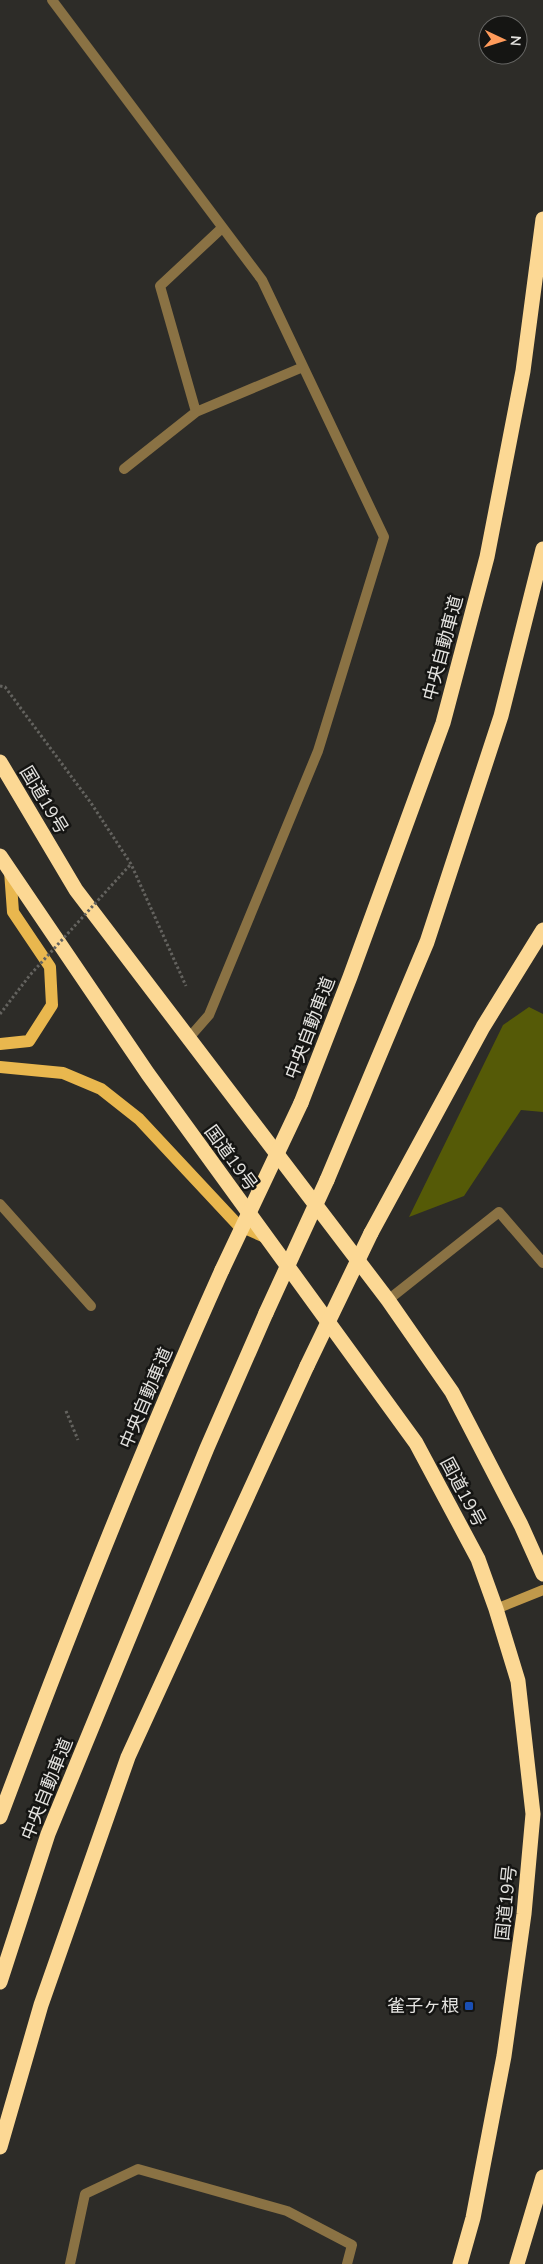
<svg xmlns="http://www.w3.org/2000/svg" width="543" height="2264" font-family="'Nunito Sans','Noto Sans JP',sans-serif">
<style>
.forest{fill:#555a07}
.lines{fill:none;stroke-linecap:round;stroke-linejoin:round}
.path{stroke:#64635f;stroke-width:3;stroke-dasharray:2.5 2.5;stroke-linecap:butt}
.street{stroke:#8a7244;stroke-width:10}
.secondary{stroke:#c0994b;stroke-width:10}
.primary{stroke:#e9b74e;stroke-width:12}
.highway{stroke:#fcd894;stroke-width:15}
.path-bridge{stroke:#64635f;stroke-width:3;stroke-dasharray:2.5 2.5;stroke-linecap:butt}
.highway-bridge{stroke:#fcd894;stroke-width:15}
.transit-dot{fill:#1a4fb4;stroke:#151513;stroke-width:2}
.labels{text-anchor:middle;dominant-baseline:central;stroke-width:5;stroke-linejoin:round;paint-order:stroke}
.street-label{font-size:18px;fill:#e3e2df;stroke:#151513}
.poi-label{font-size:18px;fill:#e3e2df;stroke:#151513;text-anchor:end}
</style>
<rect width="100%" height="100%" fill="#2d2c28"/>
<path class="forest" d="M529 1007 543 1014V1112L521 1110 464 1196 409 1217 503 1025Z"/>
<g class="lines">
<path class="path" d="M0 686 5 687 91 803 131 864 186 986
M66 1411 78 1440"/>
<path class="street" d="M52 0 262 280 384 537 318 751 209 1015 188 1039
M196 412 160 286 222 228
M124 469 196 412 303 367
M0 1204 91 1306
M388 1300 499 1212 543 1263
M70 2264 85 2194 138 2169 287 2211 352 2245 347 2264"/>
<path class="secondary" d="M496 1609 543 1590"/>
<path class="primary" d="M0 1044 29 1041 52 1005 50 967 13 912 10 871
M0 1067 63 1073 101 1089 139 1119 238 1225 265 1237"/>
<path class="highway" d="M0 762 76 890 388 1300 452 1392 521 1525 543 1574
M0 856 148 1074 416 1443 478 1559 496 1609 518 1681 533 1814 524 1914 504 2056 473 2218 460 2264
M301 1103 350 977 443 723 487 557 523 371 543 219
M327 1180 427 942 501 716 543 549
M371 1233 483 1027 543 930
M0 1817C69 1632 141 1450 222 1270
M0 1982 48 1834 207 1448 266 1313
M0 2147 41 2005 128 1757 307 1366
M517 2264 543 2177"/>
<path class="path-bridge" d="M0 1014 30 975 131 864"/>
<path class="highway-bridge" d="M222 1270 301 1103
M266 1313 327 1180
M307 1366 371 1233"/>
</g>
<rect class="transit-dot" x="464" y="2001" width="10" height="10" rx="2.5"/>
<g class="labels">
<g class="street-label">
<text transform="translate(443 648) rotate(-75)">中央自動車道</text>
<text transform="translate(44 800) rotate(59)">国道19号</text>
<text transform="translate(310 1028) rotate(-69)">中央自動車道</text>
<text transform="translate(231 1158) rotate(54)">国道19号</text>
<text transform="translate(146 1398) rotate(-67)">中央自動車道</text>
<text transform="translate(463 1492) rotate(62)">国道19号</text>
<text transform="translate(47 1789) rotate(-68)">中央自動車道</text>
<text transform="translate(506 1903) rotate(-84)">国道19号</text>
</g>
<g class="poi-label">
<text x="459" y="2006">雀子ヶ根</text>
</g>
</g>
<g transform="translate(503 40) rotate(94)"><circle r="24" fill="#151513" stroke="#676765"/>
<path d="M0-4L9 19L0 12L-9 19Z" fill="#ff9b5b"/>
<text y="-8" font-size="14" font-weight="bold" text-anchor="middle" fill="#e3e2df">N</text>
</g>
</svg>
